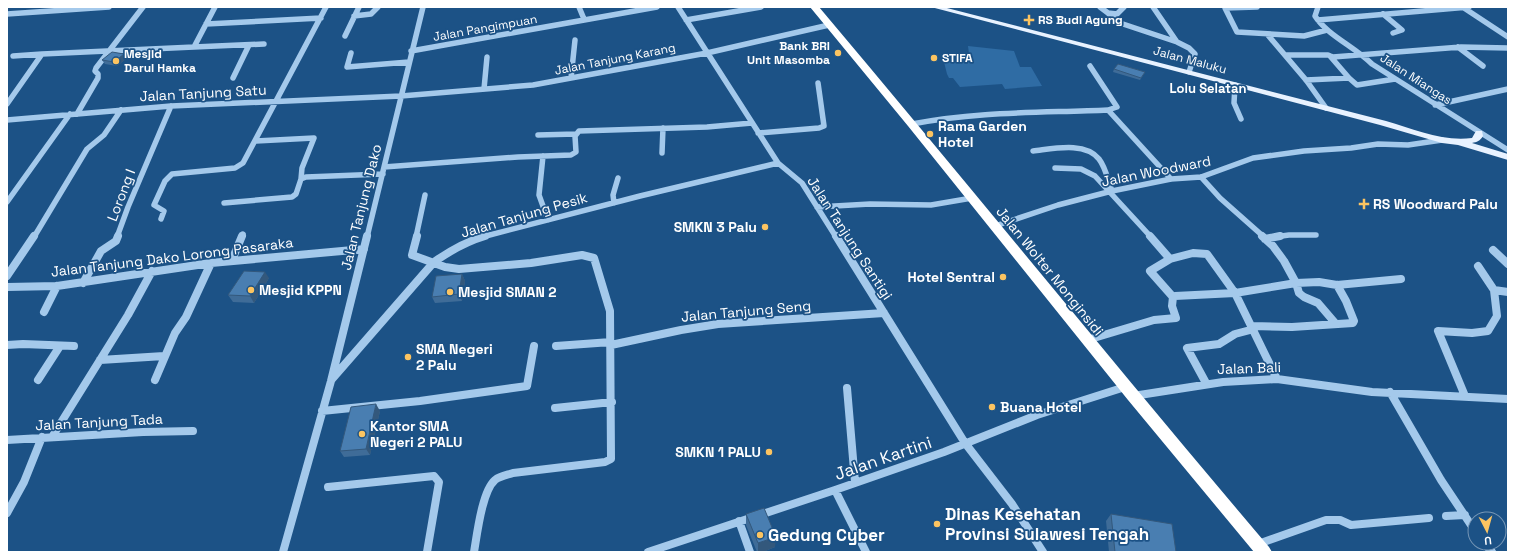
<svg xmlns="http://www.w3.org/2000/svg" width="1515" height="559" font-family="'Space Grotesk',sans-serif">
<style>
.green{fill:#2f6ca4}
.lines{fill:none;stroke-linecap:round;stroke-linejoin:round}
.minor-far1{stroke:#a4c9eb;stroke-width:5.5}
.minor{stroke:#a4c9eb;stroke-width:8}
.major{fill:#e8f2ff;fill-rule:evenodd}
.highway{fill:#fff;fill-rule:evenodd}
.wall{fill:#3f6c98}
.shaded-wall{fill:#33587c}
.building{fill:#497eb1;stroke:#33587c}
.poi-dot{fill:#fcc461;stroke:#1c5286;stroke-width:1.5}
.labels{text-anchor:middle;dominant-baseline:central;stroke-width:3.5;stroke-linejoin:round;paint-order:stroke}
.far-poi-label{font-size:12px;font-weight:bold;fill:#fff;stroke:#1c5286;text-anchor:start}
.far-street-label{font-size:12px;fill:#fff;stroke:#1c5286}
.far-quarter-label{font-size:13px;font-weight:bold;fill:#fff;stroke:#1c5286}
.street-label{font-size:14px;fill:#fff;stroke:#1c5286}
.poi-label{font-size:14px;font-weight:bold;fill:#fff;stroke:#1c5286;text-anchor:start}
.near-street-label{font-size:17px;fill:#fff;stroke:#1c5286}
.near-poi-label{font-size:17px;font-weight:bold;fill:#fff;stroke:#1c5286;text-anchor:start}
</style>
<rect width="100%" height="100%" fill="#1c5286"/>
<path class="green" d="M968 46 1014 51 1020 67H1031L1042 86 1005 89 1002 84 960 87 953 78H949L947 74 943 58 969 54Z"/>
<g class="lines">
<path class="minor-far1" d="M579 7 584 19
M678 7 778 163 802 183 836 237
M1100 7 1108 13
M1124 7 1117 14 1108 13 1117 22 1177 42 1189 48 1195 54 1189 72
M1153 7 1177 42
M1257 7 1225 8 1237 32 1304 36 1327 30
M1318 7 1315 16C1327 35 1355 47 1372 64L1508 150
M1464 8 1508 37
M7 14 109 7
M1383 14 1402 30 1393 33
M354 16 371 14 378 7
M686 20 761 7
M1318 20 1469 7
M206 24 321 18
M1267 34 1306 80 1326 108
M345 36 359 7
M194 47 264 44
M1458 47 1483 66
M411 51 657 7
M351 53 347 67 409 62
M1285 55H1328L1333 57 1461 47 1508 48
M13 56 42 54
M1330 56 1349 78
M1090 66 1117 107 1108 110
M233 78 249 45
M571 78 575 40
M1306 80 1349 78 1357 85 1395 79
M1235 85 1234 103 1241 119
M484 89 487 57
M7 104 42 54 194 47 215 7
M1435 105 1508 89
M77 114 98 78V74L95 71 96 68 143 7
M7 120 171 106 401 96 533 85 707 53 829 25
M912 124C977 111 1042 113 1108 110L1171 179
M758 133 819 128 824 126 818 83
M538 135 576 134
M256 141 314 138 302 168 301 179
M1033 151C1052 149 1085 141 1099 159 1106 168 1108 181 1112 191
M662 153 663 128
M543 156 539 195 548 220
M384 167 518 157 571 155 576 152 575 136 579 131 707 127 752 123
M1055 168 1081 169 1095 176 1151 237
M1201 177 1220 198 1264 237
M7 202 70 114
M224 203 292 197 296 194 301 179 306 177 383 174
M614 203 613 195 618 178
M817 207 870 204 931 205 972 198
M161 219 164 211 154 205 165 181 172 174 235 168 243 163 326 7
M995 226 1058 205 1112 191 1171 179 1201 177 1253 158 1304 151 1351 148 1378 144 1408 145 1442 140
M34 237 87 149 104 135 121 110
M117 237 128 207 171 106
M242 237 243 234
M367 237 423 7
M416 237 425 195
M482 237 640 196 778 163
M1274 237 1289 235H1316"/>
<path class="minor" d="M417 236 412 255 445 267 459 269 531 263 582 255 594 258 610 311 611 459 605 462 513 473C507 475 500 476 495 480 482 491 477 535 474 552
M836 236 965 443 1012 504 1043 552
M1150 236 1170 259 1193 253 1207 254 1235 293 1277 379
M1262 236 1273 246 1284 261 1296 283 1299 293 1304 297 1318 303 1336 324
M1265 239 1280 236
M1493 250 1508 264
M1170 259 1150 271 1173 297
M232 260 242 236
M1478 266 1494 290
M7 276 34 236
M83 283 101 251 116 241 118 236
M7 287 57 286 211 263 364 249
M44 312 57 286
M1252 326 1292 327 1353 323 1354 321 1346 301 1337 285
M1087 340 1154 320 1176 318 1172 306 1173 297 1175 296 1235 293 1296 283 1319 282 1337 285 1401 279
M7 345 23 344 74 346
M611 345 681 330 718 324 884 313
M556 346 611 342
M100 360 164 356
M332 379 434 262C451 250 465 242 485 236
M38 380 60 346
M155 380 175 333 186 317 211 263
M1206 383 1187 348 1219 344 1235 334 1254 329
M847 388 855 482
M1390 392 1441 480 1475 531
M1133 396 1223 382 1277 379 1372 392 1508 399
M1465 396 1438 331 1472 333 1488 331 1497 316 1494 290 1508 292
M555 408 612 402
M322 411 420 401 527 386 534 346
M52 437 128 315 152 271
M7 440 143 432 193 431
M328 487 434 476 439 482 427 552
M835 490 866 552
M7 513 24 482 42 437
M1446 516 1465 515
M739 521 750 552
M1484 543 1492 552
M1258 544 1326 520H1340L1351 525 1429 518
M283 552 331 381 367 236
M648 552 835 490 944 452 1037 415 1125 387"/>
<path class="major" d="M931 7H943L1386 121C1414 129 1443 142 1472 138L1476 131H1482L1483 136C1480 141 1477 142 1472 143L1508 154V160L1458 145 1442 143 1380 125Z"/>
<path class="highway" d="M810 7H819C970 186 1117 368 1269 547L1272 552H1254L1128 400 908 126Z"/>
</g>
<path class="wall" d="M124 54 127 58 117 66 105 64 102 60Z
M1114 69 1145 72 1140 80 1113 72Z
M462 274 465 281 462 301 435 303 432 297Z
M269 278 254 303 233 302 228 295Z
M380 411 370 455 344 457 340 451Z
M746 514 775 547 763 552H757L746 525Z
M1111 514 1176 552H1109L1106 521Z"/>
<path class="shaded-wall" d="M124 54 127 58 117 66 114 62Z
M265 272 269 278 254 303 250 296Z
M462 274 465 281 462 301 459 294Z
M376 404 380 411 370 455 366 449Z
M776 537 775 547 763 552H758V543Z"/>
<path class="building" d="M112 52 124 54 114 62 102 60Z
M1118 64 1145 72 1141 78 1114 69Z
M244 271 265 272 250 296 228 295Z
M462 274 459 294 432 297 436 276Z
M376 404 366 449 340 451 351 407Z
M764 508 776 537 758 543 746 514Z
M1111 514 1172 524 1176 552H1115Z"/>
<g class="poi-dot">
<path d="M1027 14h4v4h4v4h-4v4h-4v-4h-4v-4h4z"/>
<circle cx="838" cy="53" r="4"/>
<circle cx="934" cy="58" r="4"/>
<circle cx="116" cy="61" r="4"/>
<circle cx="930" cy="134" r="4"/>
<path d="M1362 198h4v4h4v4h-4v4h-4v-4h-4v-4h4z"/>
<circle cx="765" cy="227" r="4"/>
<circle cx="1003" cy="277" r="4"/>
<circle cx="251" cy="290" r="4"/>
<circle cx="450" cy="292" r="4"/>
<circle cx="408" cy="357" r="4"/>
<circle cx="992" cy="407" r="4"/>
<circle cx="362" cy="434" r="4"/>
<circle cx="769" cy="452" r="4"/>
<circle cx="937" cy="524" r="4"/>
<circle cx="760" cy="535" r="4"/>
</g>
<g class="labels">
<g class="far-poi-label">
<text x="1038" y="20">RS Budi Agung</text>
<text x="830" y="46" text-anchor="end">Bank BRI<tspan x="830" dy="14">Unit Masomba</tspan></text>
<text x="124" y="54">Mesjid<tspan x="124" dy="14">Darul Hamka</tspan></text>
<text x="942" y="58">STIFA</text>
</g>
<g class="far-street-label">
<text transform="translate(485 28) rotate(-10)">Jalan Pangimpuan</text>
<text transform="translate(615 59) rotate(-11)">Jalan Tanjung Karang</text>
<text transform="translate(1190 60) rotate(15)">Jalan Maluku</text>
<text transform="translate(1416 79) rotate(33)">Jalan Miangas</text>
</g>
<g class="far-quarter-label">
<text x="1208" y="88">Lolu Selatan</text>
</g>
<g class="street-label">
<text transform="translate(203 93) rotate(-3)">Jalan Tanjung Satu</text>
<text transform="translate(1156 171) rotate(-11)">Jalan Woodward</text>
<text transform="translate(121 195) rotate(-69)">Lorong I</text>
<text transform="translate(361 207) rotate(-76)">Jalan Tanjung Dako</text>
<text transform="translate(524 215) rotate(-16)">Jalan Tanjung Pesik</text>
<text transform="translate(850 238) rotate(57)">Jalan Tanjung Santigi</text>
<text transform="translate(172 257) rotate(-7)">Jalan Tanjung Dako Lorong Pasaraka</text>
<text transform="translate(1050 271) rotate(51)">Jalan Wolter Monginsidi</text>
<text transform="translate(746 311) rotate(-5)">Jalan Tanjung Seng</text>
<text transform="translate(1249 368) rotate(-2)">Jalan Bali</text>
<text transform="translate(99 422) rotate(-3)">Jalan Tanjung Tada</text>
</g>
<g class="poi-label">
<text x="938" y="126">Rama Garden<tspan x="938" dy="16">Hotel</tspan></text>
<text x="1373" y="204">RS Woodward Palu</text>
<text x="757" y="227" text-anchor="end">SMKN 3 Palu</text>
<text x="995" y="277" text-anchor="end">Hotel Sentral</text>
<text x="259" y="290">Mesjid KPPN</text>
<text x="458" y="292">Mesjid SMAN 2</text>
<text x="416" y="349">SMA Negeri<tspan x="416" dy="16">2 Palu</tspan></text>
<text x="1000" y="407">Buana Hotel</text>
<text x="370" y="426">Kantor SMA<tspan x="370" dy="16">Negeri 2 PALU</tspan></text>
<text x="761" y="452" text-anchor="end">SMKN 1 PALU</text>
</g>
<g class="near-street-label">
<text transform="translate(883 458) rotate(-19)">Jalan Kartini</text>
</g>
<g class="near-poi-label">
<text x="945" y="514">Dinas Kesehatan<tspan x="945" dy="20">Provinsi Sulawesi Tengah</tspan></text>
<text x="768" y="535">Gedung Cyber</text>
</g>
</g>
<rect width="1515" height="559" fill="none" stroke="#ffffff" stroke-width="16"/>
<g transform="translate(1487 531) rotate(174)"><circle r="19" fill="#1c5286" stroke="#7797b6"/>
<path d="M0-3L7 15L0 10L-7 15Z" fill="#fcc461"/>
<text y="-6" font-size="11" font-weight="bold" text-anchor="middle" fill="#ffffff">U</text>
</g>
</svg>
